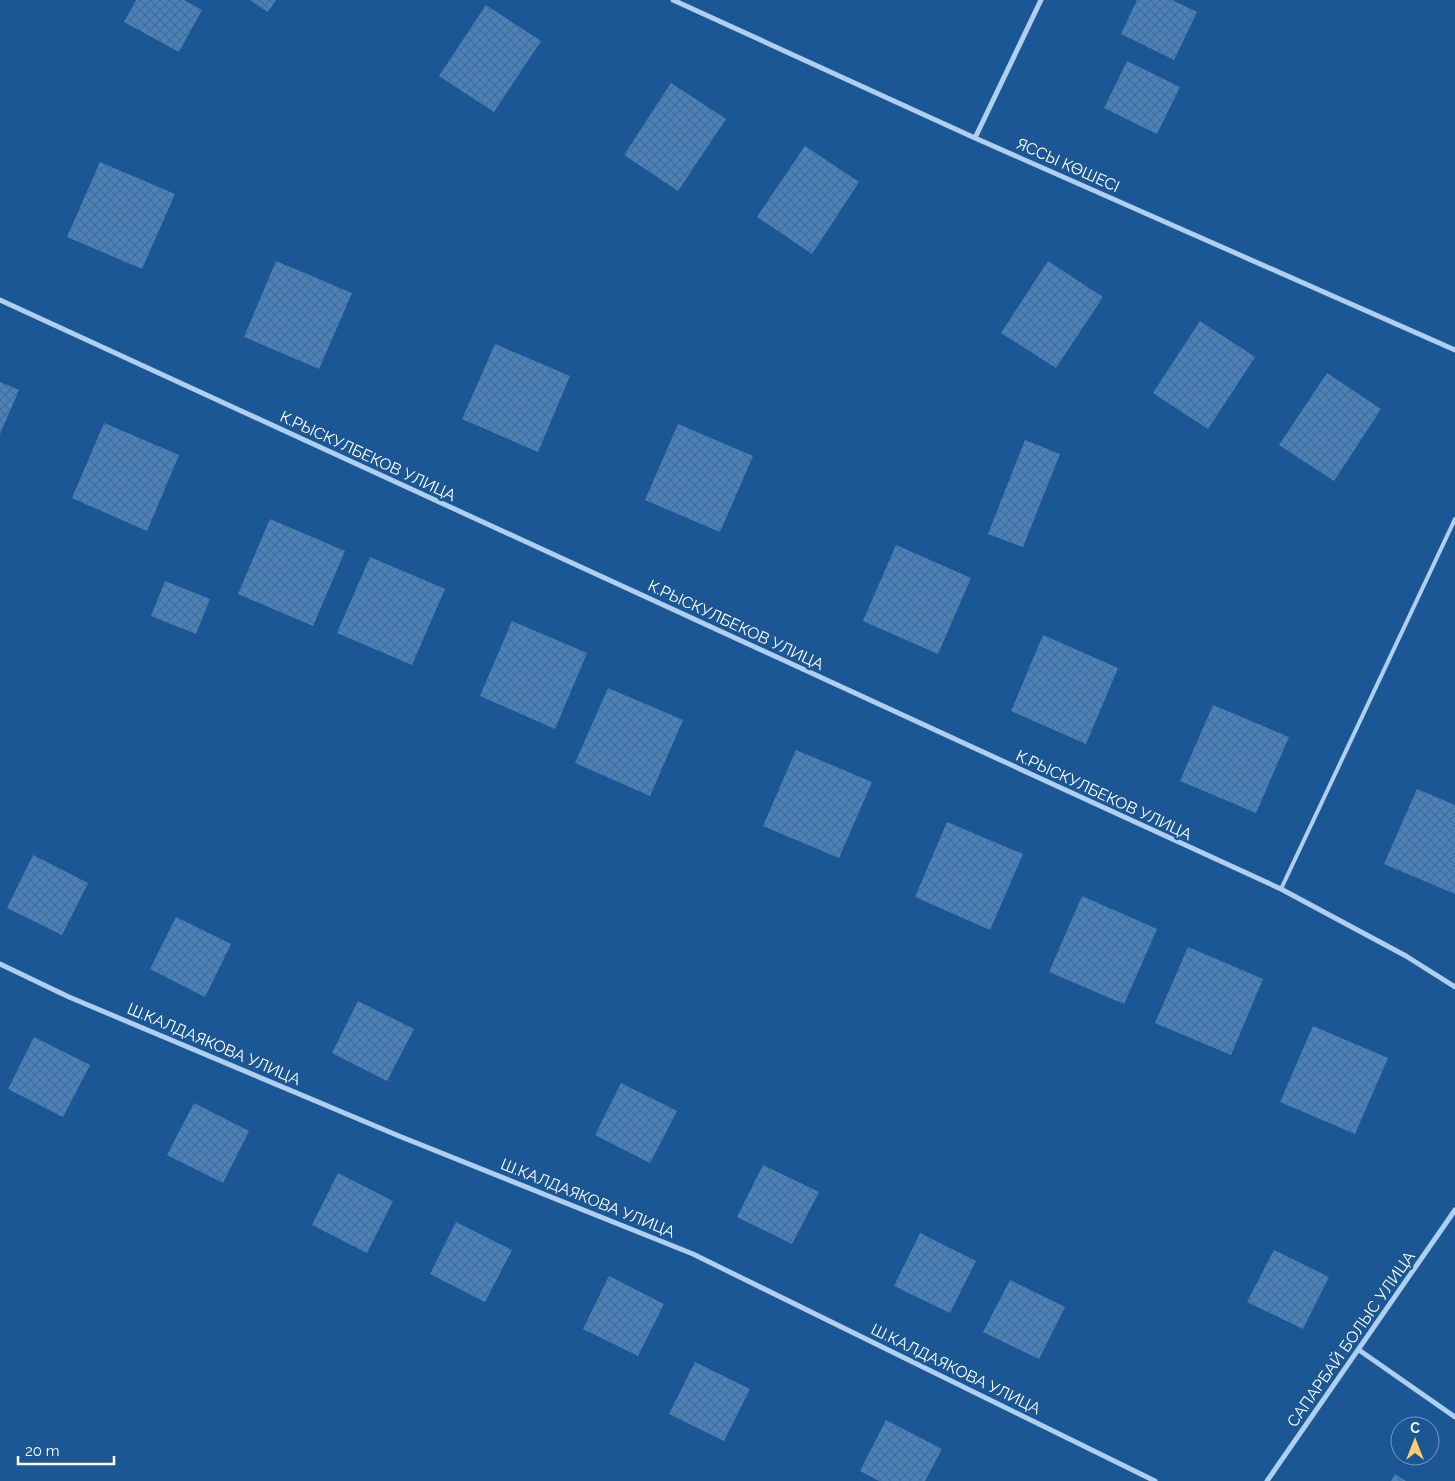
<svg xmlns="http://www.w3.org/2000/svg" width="1455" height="1481" font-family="Raleway,sans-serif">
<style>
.building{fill:url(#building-cross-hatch)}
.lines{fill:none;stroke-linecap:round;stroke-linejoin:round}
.lane{stroke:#aecfef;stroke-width:4}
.street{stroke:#aecfef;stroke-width:5}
.labels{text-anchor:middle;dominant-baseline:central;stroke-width:5;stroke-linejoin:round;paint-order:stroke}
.street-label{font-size:16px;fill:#fff;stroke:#1c5795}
</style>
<defs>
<pattern id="building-cross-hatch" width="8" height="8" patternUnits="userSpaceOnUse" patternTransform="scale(1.25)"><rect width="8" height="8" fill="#4983bd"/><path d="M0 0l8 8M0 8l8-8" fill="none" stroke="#4a6d90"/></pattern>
</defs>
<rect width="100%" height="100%" fill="#1c5795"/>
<path class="building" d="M136 0H184L202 10 179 52 124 22Z
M250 0H276L268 12Z
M1137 0H1172L1197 12 1174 60 1121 34Z
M486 5 541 41 494 112 439 76Z
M1127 61 1180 87 1157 134 1104 108Z
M671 83 726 119 678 191 624 155Z
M805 146 859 182 812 254 757 217Z
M100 162 175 194 142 269 67 237Z
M276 261 352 293 319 369 244 337Z
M1048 261 1103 297 1056 368 1001 333Z
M1200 321 1255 357 1208 429 1153 393Z
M495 344 570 376 538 452 462 419Z
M1327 373 1381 409 1334 481 1279 445Z
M0 382 19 390 0 434Z
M104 423 179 455 147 531 72 498Z
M678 424 753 456 720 532 645 500Z
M1025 440 1060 454 1023 547 988 534Z
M270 519 345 551 313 626 238 594Z
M896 545 971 578 938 654 863 621Z
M370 557 445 589 412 665 337 633Z
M165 581 210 599 196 634 151 616Z
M512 621 587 653 555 729 480 696Z
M1043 635 1118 668 1086 744 1011 711Z
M608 688 683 720 650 796 575 763Z
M1213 705 1289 737 1256 813 1180 781Z
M796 750 872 782 839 858 763 826Z
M1417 789 1455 805V894L1384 864Z
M947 822 1023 854 990 930 915 897Z
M33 855 88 883 62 935 7 908Z
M1082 896 1157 929 1124 1004 1049 972Z
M176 917 231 944 205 997 150 969Z
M1188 947 1263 979 1231 1055 1155 1023Z
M358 1001 414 1029 387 1081 332 1053Z
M1313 1026 1388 1058 1355 1134 1280 1102Z
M34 1037 90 1065 63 1117 8 1089Z
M621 1083 677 1111 650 1163 595 1135Z
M194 1103 249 1131 223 1183 167 1155Z
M763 1165 819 1192 792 1244 737 1217Z
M338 1173 393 1201 367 1253 312 1225Z
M456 1222 512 1250 485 1302 430 1274Z
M920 1233 976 1261 950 1313 894 1286Z
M1274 1250 1329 1277 1303 1329 1247 1302Z
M609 1276 664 1304 638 1356 583 1329Z
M1010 1280 1065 1307 1039 1359 983 1332Z
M695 1362 750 1389 724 1441 669 1414Z
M886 1420 942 1449 925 1481H879L860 1471Z
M1395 1474 1406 1481H1391Z"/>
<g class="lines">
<path class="lane" d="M1281 889 1455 519"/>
<path class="street" d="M673 0 975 138 1455 350
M975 138 1041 0
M0 300 1281 889 1406 956 1455 987
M0 964 69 997 399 1136 693 1254 1155 1481
M1359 1350 1455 1417
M1267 1481 1455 1210"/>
</g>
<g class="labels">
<g class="street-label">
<text transform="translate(1068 165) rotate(24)">ЯССЫ КӨШЕСІ</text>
<text transform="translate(368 456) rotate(25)">К.РЫСКУЛБЕКОВ УЛИЦА</text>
<text transform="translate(736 625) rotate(25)">К.РЫСКУЛБЕКОВ УЛИЦА</text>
<text transform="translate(1104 795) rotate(25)">К.РЫСКУЛБЕКОВ УЛИЦА</text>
<text transform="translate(214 1044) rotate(23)">Ш.КАЛДАЯКОВА УЛИЦА</text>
<text transform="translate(588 1198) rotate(22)">Ш.КАЛДАЯКОВА УЛИЦА</text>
<text transform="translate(1351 1339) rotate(-55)">САПАРБАЙ БОЛЫС УЛИЦА</text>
<text transform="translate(956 1369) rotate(26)">Ш.КАЛДАЯКОВА УЛИЦА</text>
</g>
</g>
<g transform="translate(1415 1441)"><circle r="24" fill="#1c5795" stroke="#779abf"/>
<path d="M0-4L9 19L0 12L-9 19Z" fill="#ffcd6d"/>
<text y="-8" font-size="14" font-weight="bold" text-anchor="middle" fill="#ffffff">С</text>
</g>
<path d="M18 1456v8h96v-8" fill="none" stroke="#ffffff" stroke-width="2.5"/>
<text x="25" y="1456" font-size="15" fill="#ffffff" stroke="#1c5795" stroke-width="4" paint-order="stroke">20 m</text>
</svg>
